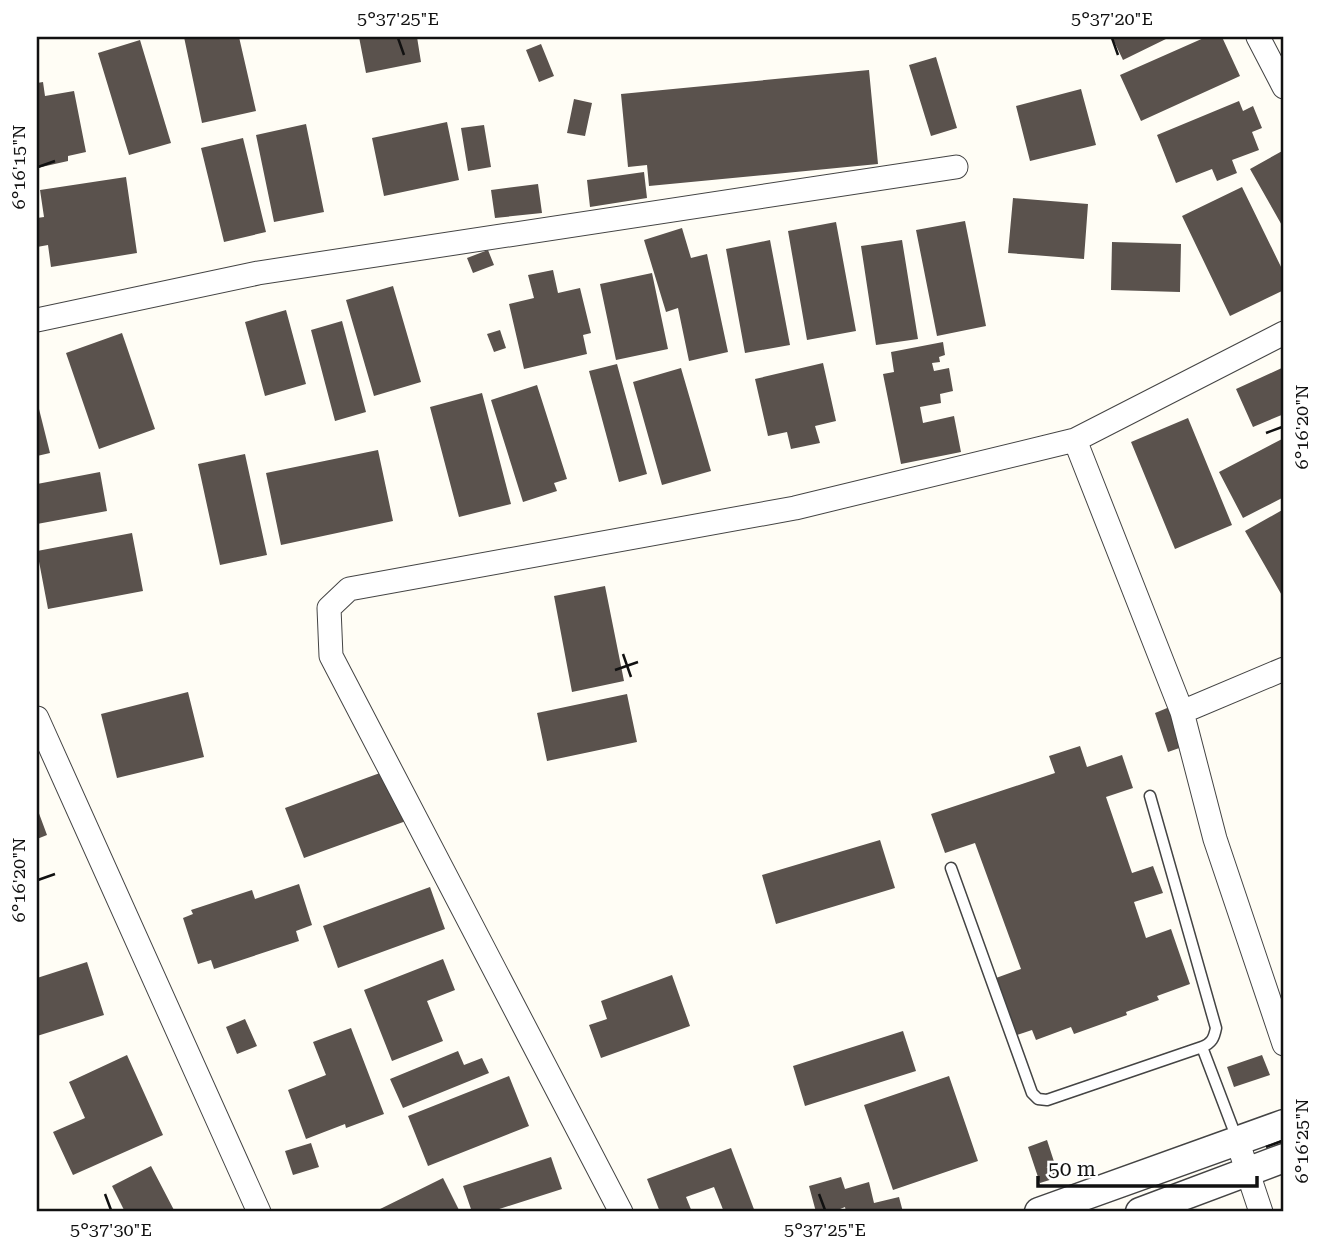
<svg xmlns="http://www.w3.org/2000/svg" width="1321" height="1249" font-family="'Roboto Serif',serif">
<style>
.building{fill:#5a524d}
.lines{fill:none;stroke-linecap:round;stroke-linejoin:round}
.service-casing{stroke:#444;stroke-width:13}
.minor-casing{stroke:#444;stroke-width:25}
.tertiary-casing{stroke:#444;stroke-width:31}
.service{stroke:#fff;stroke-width:10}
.minor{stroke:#fff;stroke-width:23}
.tertiary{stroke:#fff;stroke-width:28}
.ticks{fill:none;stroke:#111;stroke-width:2.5}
.neatline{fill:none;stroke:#111;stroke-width:2.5}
.ticks-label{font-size:18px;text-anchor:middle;fill:#111}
</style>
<rect width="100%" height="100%" fill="#fffdf5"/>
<path class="building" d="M184 37H239L256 111 202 123Z
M359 37H417L421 62 366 73Z
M1112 37H1170L1123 60Z
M1206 37H1222L1240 76 1141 121 1120 75Z
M140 40 171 143 129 155 98 53Z
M541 44 554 76 539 82 526 50Z
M936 57 957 128 931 136 909 65Z
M869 70 878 164 649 186 647 165 628 167 621 94Z
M43 82 45 96 74 91 86 152 68 156V161L37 168V83Z
M1081 89 1096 145 1030 161 1016 106Z
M574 99 592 103 585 136 567 133Z
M1239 101 1243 111 1253 106 1262 128 1252 132 1259 150 1232 160 1237 173 1217 181 1212 169 1176 183 1157 135Z
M447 122 459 180 384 196 372 138Z
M306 124 324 212 274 222 256 135Z
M484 125 491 167 468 171 461 128Z
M243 138 266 232 224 242 201 148Z
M1284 150V229L1250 169Z
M644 172 647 198 590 207 587 180Z
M126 177 137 253 51 267 48 245 37 247V218L44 217 40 190Z
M538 184 542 213 495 218 491 190Z
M1242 187 1284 273V290L1230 316 1182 216Z
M1013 198 1088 204 1084 259 1008 253Z
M965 221 986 326 937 336 916 230Z
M836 222 856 331 807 340 788 231Z
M682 228 691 258 707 254 728 352 689 361 678 308 666 312 644 240Z
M770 240 790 345 745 353 726 249Z
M902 240 918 339 876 345 861 246Z
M1112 242 1181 244 1180 292 1111 290Z
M488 250 494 265 473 273 467 258Z
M553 270 558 293 580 288 591 333 583 335 587 354 524 369 509 304 534 298 528 275Z
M652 273 668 349 616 360 600 284Z
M393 286 421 382 374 396 346 300Z
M286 310 306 384 265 396 245 322Z
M342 321 366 412 335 421 311 330Z
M500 330 506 348 494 352 487 334Z
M122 333 155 429 99 449 66 353Z
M943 342 945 355 939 357 940 362 932 363 934 371 949 368 953 391 940 394 941 403 920 407 923 423 954 416 961 452 901 464 883 374 894 372 891 352Z
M823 363 836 421 815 426 820 443 791 449 787 432 768 436 755 379Z
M617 364 647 474 619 482 589 371Z
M1284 367V414L1253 427 1236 389Z
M681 368 711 471 662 485 633 382Z
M537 385 567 479 554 483 557 491 523 502 491 400Z
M482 393 511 504 459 517 430 407Z
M37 409H39L50 453 37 456Z
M1188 418 1232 525 1175 549 1131 442Z
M1284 438V497L1243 518 1219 472Z
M378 450 393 521 281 545 266 473Z
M245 454 267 555 220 565 198 464Z
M100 472 107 511 37 524V484Z
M1284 509V599L1245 531Z
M132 533 143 591 48 609 37 551Z
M605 586 624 681 572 692 554 596Z
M188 692 204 757 117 778 101 714Z
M627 694 637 742 547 761 537 713Z
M1172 706 1185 746 1168 752 1155 713Z
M1080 746 1087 767 1122 755 1133 788 1106 797 1132 873 1153 866 1163 893 1134 902 1146 938 1171 929 1190 984 1157 996 1159 1000 1126 1012 1127 1015 1074 1034 1071 1027 1036 1040 1032 1030 1017 1035 996 978 1021 969 975 843 945 853 931 814 1055 773 1049 756Z
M388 770 406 821 304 858 285 808Z
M37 808 47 835 37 839Z
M880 840 895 888 776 924 762 875Z
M299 884 312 925 296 931 299 941 214 969 211 960 198 964 183 918 193 914 191 910 252 890 255 899Z
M430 887 445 929 338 968 323 926Z
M443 959 455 990 427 1001 443 1041 392 1061 364 990Z
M87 962 104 1015 37 1036V978Z
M672 975 690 1026 601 1058 589 1025 607 1019 601 1001Z
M245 1019 257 1046 237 1054 226 1027Z
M351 1028 384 1114 346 1128 345 1124 306 1139 288 1090 326 1075 313 1042Z
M903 1031 916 1071 805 1106 793 1066Z
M458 1051 464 1065 482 1058 489 1073 403 1108 390 1079Z
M127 1055 163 1135 73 1175 53 1132 85 1118 69 1082Z
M1262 1055 1270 1075 1234 1087 1227 1067Z
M509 1076 529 1126 428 1166 408 1116Z
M949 1076 978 1161 893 1190 864 1105Z
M1047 1140 1059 1177 1040 1183 1028 1147Z
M311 1143 319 1167 293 1175 285 1151Z
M731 1148 755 1212H724L714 1187 686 1197 692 1212H660L647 1179Z
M551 1157 562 1189 490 1212H472L463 1186Z
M151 1166 175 1212H125L112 1186Z
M841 1177 845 1189 869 1182 874 1203 899 1197 903 1212H846L845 1207 833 1212H816L809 1186Z
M443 1178 460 1212H374Z"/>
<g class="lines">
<defs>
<path id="service" d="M951 868 1032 1093 1038 1099 1047 1100 1202 1047C1212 1043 1214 1038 1216 1028L1150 796
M1202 1047 1237 1139"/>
<path id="minor" d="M1258 37 1284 87
M37 320 258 273 956 167
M1075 440 1284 333
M1182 712 1284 669
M37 718 259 1212
M1237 1140 1261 1212
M621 1212 331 656 329 608 349 589 795 508 1075 440 1182 712 1215 839 1284 1044"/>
<path id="tertiary" d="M1039 1212 1284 1124
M1140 1212 1284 1158"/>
</defs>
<use href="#service" class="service-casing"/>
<use href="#minor" class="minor-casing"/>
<use href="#tertiary" class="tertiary-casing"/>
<use href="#service" class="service"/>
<use href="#minor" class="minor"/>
<use href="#tertiary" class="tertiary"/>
</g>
<path class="ticks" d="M398 38 404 55M1112 38 1118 55M38 167 55 161M1266 433 1282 427M623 654 631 677M615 670 638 662M38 880 55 874M1266 1147 1282 1141M105 1194 111 1210M819 1194 825 1210"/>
<rect width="1321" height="1249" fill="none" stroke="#ffffff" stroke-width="77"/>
<path d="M1038 1176v10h219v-10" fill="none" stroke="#111111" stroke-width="3.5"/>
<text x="1048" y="1176" font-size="21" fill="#111111" stroke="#ffffff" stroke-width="5" paint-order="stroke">50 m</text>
<rect x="38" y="38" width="1244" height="1172" class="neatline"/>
<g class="ticks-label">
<text x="398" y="25">5°37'25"E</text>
<text x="1112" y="25">5°37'20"E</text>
<text transform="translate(19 167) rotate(-90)" y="6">6°16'15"N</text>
<text transform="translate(1302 427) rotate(-90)" y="6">6°16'20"N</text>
<text transform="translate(19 880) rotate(-90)" y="6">6°16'20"N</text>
<text transform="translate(1302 1141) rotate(-90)" y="6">6°16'25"N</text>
<text x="111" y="1236">5°37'30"E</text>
<text x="825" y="1236">5°37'25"E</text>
</g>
</svg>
